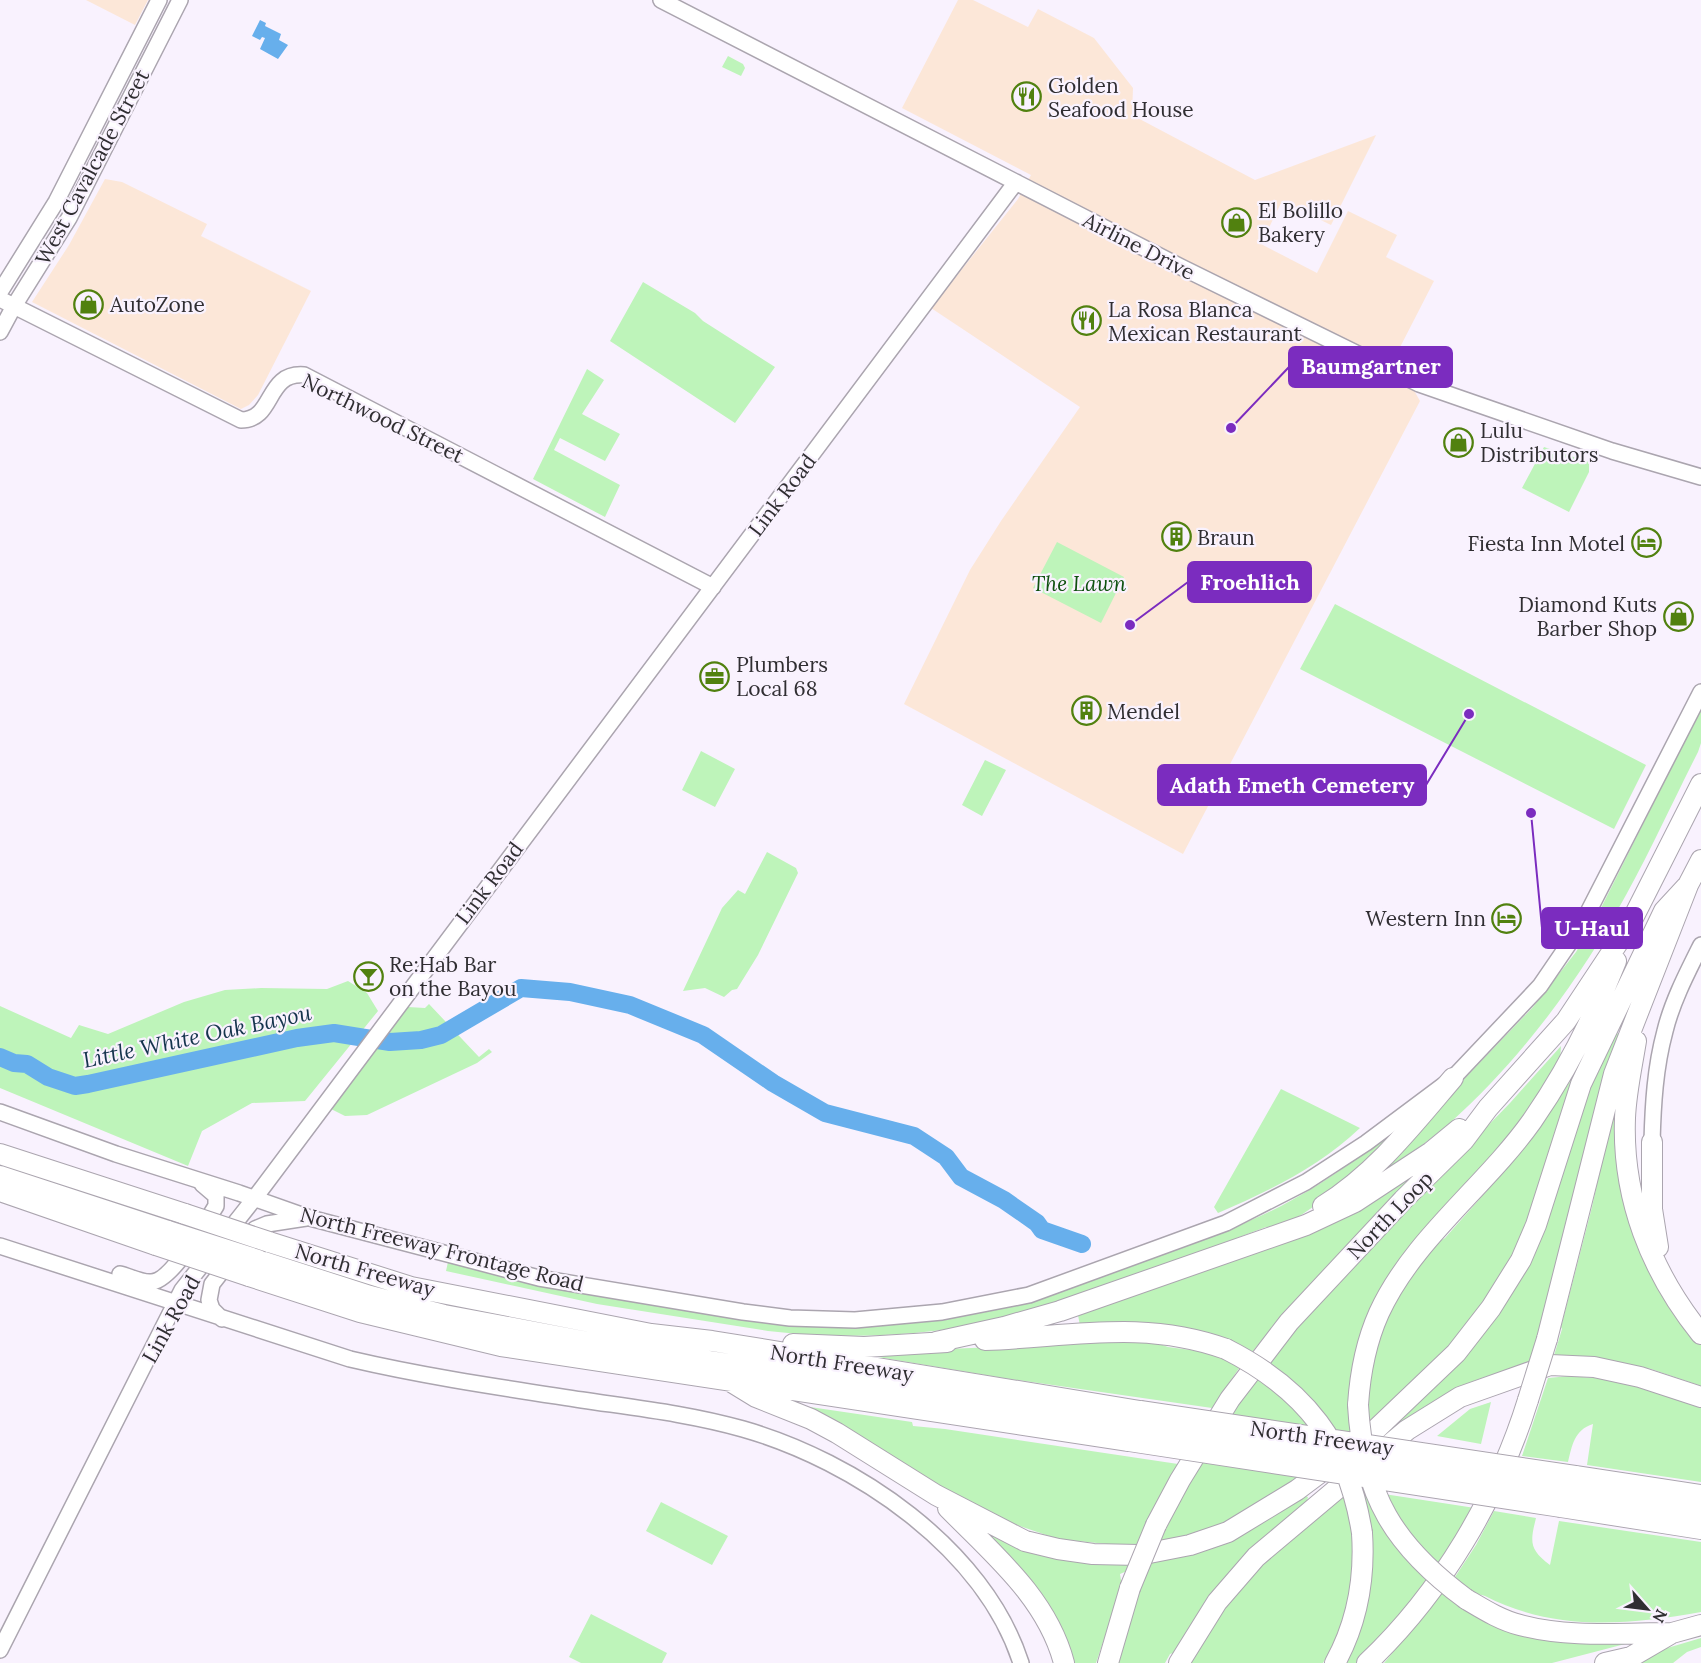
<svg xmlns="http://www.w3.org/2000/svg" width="1701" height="1663" font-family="Lora,serif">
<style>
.commercial{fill:#fce7d8}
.green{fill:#bef4ba}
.water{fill:#67afec}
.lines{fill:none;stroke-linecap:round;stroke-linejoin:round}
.river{stroke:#67afec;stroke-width:18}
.secondary-casing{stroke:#aba5af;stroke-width:18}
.highway-casing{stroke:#aba5af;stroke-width:22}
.secondary{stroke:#fff;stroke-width:15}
.highway{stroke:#fff;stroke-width:20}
.highway-bridge-casing{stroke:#aba5af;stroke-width:22;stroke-linecap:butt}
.highway-bridge{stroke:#fff;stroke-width:20}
.labels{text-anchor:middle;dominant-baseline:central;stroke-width:4.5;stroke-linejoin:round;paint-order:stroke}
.poi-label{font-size:21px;fill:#302e32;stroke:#f9f2fe;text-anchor:start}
.street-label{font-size:21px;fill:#302e32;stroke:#f9f2fe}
.park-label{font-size:21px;font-style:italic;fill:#0f520f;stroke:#f9f2fe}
.water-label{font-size:22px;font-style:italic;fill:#15344d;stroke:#f9f2fe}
.leader{fill:none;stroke:#7b2cbf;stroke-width:2}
.callout-dot{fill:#7b2cbf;stroke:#f9f2fe;stroke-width:2}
.callout{fill:#7b2cbf;stroke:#7b2cbf;stroke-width:2}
.callout-label{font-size:22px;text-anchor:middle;font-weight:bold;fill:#fff}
</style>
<rect width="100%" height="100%" fill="#f9f2fe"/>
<path class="commercial" d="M86 0H148L135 25Z
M958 0H973L1028 27 1038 9 1094 38 1133 88 1132 115 1255 180 1376 135 1331 225 1282 201 1261 244 1317 273 1348 211 1397 235 1386 257 1434 281 1395 357 1420 401 1183 854 904 704 970 570 1001 521 1080 407 931 308 1018 199 1031 175 902 108Z
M105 179 122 182 207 224 201 236 311 291 258 395 249 405 241 409 32 302 69 245Z"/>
<path class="green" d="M728 56 743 64 745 68 741 76 722 67Z
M643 282 695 313 703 321 775 367 735 423 610 341Z
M587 369 604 380 582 414 620 434 605 461 560 438 554 450 620 485 605 517 533 479Z
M1544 447 1589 462V472L1569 512 1522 488Z
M1057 542 1124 577 1101 623 1033 588Z
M1335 604 1646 765 1614 829 1300 669Z
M1701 708V743L1698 752C1674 799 1652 848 1626 895 1581 978 1522 1058 1451 1122 1426 1144 1398 1162 1370 1181L1396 1150 1533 1007 1576 952 1600 910Z
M701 751 735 769 715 807 682 790Z
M985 760 1006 770 982 816 962 805Z
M767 852 796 868 798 873 758 955 737 989 732 990 724 997 705 988 683 991 722 908 738 890 745 894Z
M348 981 367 993 378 1011 305 1101 252 1103 202 1131 188 1166 0 1088V1006L71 1038 79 1025 108 1034 184 1002 225 990 261 988 327 989Z
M429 1004 479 1057 489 1049 492 1052 477 1063 367 1115 345 1116 329 1108 408 1007 425 1008Z
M1616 1033 1619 1034 1532 1364C1509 1370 1486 1375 1465 1385 1438 1398 1415 1418 1391 1435L1381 1434C1442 1386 1493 1332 1529 1263 1556 1209 1565 1150 1586 1094 1595 1073 1606 1053 1616 1033Z
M1561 1046 1560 1061 1521 1124 1393 1272 1352 1429 1346 1437C1326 1454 1307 1472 1285 1487 1247 1515 1205 1533 1159 1544L1182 1495 1246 1389 1324 1294 1510 1103Z
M1620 1077V1135L1681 1318 1701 1344V1386L1651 1369 1626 1364 1552 1362 1562 1329 1561 1327 1592 1207Z
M1571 1080 1574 1082 1538 1199 1505 1273 1447 1354 1366 1424C1364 1364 1382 1311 1420 1265 1427 1256 1435 1243 1445 1238L1507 1168 1537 1130Z
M1281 1089 1360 1128C1319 1167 1269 1191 1218 1213L1214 1207Z
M1404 1121 1405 1124C1380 1147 1300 1233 1266 1227 1188 1256 1109 1288 1029 1312 947 1336 851 1341 768 1331L597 1304 446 1271 448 1262 511 1276 875 1325C907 1324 939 1321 970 1315 1037 1303 1099 1278 1162 1255 1206 1238 1251 1223 1292 1200 1333 1178 1368 1150 1404 1121Z
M1411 1175 1412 1177C1357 1234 1302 1291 1252 1352L1080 1326 1078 1315Z
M1090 1343H1157L1168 1347 1221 1354 1242 1364 1212 1408 1003 1378 854 1353Z
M1569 1376 1619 1380 1701 1405V1482L1587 1465 1593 1424C1574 1430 1572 1446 1568 1462L1522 1456 1548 1378Z
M1491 1402 1481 1444 1437 1436 1470 1409Z
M810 1407 912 1422 913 1426 945 1429 1178 1464 1136 1547 1058 1539 990 1516 810 1411Z
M1345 1491C1348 1501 1353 1512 1353 1523 1357 1570 1348 1622 1323 1663H1190C1213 1621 1242 1581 1278 1548 1299 1528 1323 1510 1345 1491Z
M1362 1491 1367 1492 1429 1580 1375 1645 1356 1663H1344Z
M1384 1494 1475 1508 1438 1569 1422 1552Z
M1303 1495 1308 1497 1307 1501 1278 1526 1176 1652 1170 1654 1165 1663H1116L1136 1601 1152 1561 1242 1534Z
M661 1502 728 1536 712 1565 646 1531Z
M1494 1511 1536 1518C1530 1542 1529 1549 1550 1565L1559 1521 1701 1542V1612C1626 1625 1556 1632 1485 1596 1481 1594 1476 1595 1472 1593 1465 1590 1459 1584 1453 1580L1476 1545Z
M979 1527 1131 1562 1127 1571 1120 1574 1122 1586 1096 1663H1073C1053 1598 1028 1572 979 1527Z
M1443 1592 1456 1601 1624 1640 1625 1644 1552 1663H1384Z
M591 1614 667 1653 662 1663H581L569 1657Z
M1701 1638V1647L1687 1652 1673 1663H1617Z"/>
<path class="water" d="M260 20 266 23 265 26 281 34 279 40 288 45 278 59 260 49 265 38 262 37 260 40 252 36Z"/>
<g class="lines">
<path class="river" d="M0 1057 14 1063 27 1064 48 1077 75 1086 88 1084 297 1038 334 1033 390 1042 421 1040 441 1035 521 988 570 992 630 1005 703 1035 773 1083 825 1113 914 1136 946 1157 961 1177 1004 1200 1037 1223 1042 1230 1082 1244"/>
<defs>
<path id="secondary" d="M661 0 1181 267 1419 384 1612 451 1701 477
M0 292 56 202 159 0
M0 299 241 420C275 420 265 372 304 375L713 587
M0 332 14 306 69 218 180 0
M0 1112 116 1154 239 1193 310 1218 539 1278 743 1312 790 1318 855 1320 942 1312 1029 1295 1226 1223 1306 1182 1366 1143 1453 1078 1540 986 1581 926 1701 692
M1652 1142C1653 1105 1655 1068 1665 1031 1672 1002 1687 973 1701 945
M0 1246 350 1359C427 1377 504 1388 582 1400 636 1408 690 1414 743 1429 855 1461 984 1548 1021 1663
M120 1274C129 1276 141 1283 151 1282 171 1282 205 1223 216 1206V1196L202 1184
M222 1319 212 1309 209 1300 212 1284 255 1229 267 1224 306 1218
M0 1650 182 1290 254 1199 1016 182"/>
<path id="highway" d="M1636 1041C1632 1066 1626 1092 1625 1118 1622 1198 1651 1272 1701 1334
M1652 1142V1209L1658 1247
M0 1154 185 1214
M0 1176 168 1231
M0 1191 156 1245
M1323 1206C1375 1174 1413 1125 1453 1078
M269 1242 411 1287 651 1334 712 1341 1140 1411
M258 1260 370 1296 444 1315 604 1345 1134 1426
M249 1276 360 1312 501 1346 1129 1441
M1547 1339 1614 1074 1688 885 1701 860
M985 1340C1070 1337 1143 1319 1226 1349
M936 1342 1004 1327 1060 1311 1306 1225 1355 1202 1431 1152 1459 1129
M793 1344 864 1347 947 1342
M725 1378 756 1397 811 1419 837 1433 936 1495 1025 1541 1058 1549 1093 1554 1139 1555 1190 1545 1228 1532 1297 1490 1369 1436 1456 1353 1491 1308 1521 1260 1536 1225 1581 1084 1664 911 1688 885
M1358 1405C1360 1374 1366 1342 1379 1313 1413 1239 1485 1187 1532 1121 1566 1072 1594 1017 1616 961
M1575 1476 1701 1495
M1568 1492 1701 1513
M1561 1507 1701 1529
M948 1508C993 1554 1047 1598 1064 1663
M1156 1525 1180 1480 1230 1399 1289 1322 1403 1200 1464 1140 1488 1108 1566 1021 1629 926 1701 784
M1466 1599C1483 1609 1500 1620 1520 1625 1568 1638 1622 1633 1672 1633
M1108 1663 1130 1588
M1179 1663 1217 1602 1256 1557 1407 1430 1460 1397 1550 1365 1594 1367 1640 1377 1701 1397
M1335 1663C1357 1623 1365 1578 1362 1533
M1367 1663C1441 1593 1498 1497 1528 1400
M1605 1663 1631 1657 1672 1633 1701 1625"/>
</defs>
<use href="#secondary" class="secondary-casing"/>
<use href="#highway" class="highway-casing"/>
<use href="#secondary" class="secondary"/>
<use href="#highway" class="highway"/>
<defs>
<path id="highway-bridge" d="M185 1214 269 1242
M168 1231 258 1260
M156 1245 249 1276
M1226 1349C1305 1389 1348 1444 1362 1533
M1528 1400 1547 1339
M1358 1405C1363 1495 1394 1546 1466 1599
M1140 1411 1575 1476
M1134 1426 1568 1492
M1129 1441 1561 1507
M1130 1588 1156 1525"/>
</defs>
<use href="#highway-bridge" class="highway-bridge-casing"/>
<use href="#highway-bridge" class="highway-bridge"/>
</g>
<defs>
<symbol id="restaurant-ring" viewBox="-11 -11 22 22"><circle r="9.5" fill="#f9f2fe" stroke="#51810f" stroke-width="1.5"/><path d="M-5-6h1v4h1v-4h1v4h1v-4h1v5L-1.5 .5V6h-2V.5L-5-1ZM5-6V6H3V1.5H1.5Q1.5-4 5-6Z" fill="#51810f"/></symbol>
<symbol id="shop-ring" viewBox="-11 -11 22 22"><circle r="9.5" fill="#f9f2fe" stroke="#51810f" stroke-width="1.5"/><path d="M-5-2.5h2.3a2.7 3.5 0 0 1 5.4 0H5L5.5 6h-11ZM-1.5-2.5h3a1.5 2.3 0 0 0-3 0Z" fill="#51810f"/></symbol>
<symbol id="building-ring" viewBox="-11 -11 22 22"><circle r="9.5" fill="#f9f2fe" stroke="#51810f" stroke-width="1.5"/><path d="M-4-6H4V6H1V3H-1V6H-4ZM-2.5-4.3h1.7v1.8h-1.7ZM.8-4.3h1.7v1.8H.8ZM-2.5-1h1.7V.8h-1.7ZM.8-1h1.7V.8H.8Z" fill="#51810f"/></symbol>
<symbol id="hotel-ring" viewBox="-11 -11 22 22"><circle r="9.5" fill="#f9f2fe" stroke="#51810f" stroke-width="1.5"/><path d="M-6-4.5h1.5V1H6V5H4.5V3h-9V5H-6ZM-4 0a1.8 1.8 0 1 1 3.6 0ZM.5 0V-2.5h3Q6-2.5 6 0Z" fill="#51810f"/></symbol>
<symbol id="office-ring" viewBox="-11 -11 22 22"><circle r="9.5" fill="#f9f2fe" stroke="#51810f" stroke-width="1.5"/><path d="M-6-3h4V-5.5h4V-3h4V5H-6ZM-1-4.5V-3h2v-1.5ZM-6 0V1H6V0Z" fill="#51810f"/></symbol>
<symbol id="bar-ring" viewBox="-11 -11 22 22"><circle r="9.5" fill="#f9f2fe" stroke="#51810f" stroke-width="1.5"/><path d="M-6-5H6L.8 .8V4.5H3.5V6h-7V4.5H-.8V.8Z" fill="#51810f"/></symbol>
</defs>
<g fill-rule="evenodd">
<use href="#restaurant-ring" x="1010" y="80" width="33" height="33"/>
<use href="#shop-ring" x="1220" y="206" width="33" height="33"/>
<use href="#shop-ring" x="72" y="288" width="33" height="33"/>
<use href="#restaurant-ring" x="1070" y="304" width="33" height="33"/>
<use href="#shop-ring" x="1442" y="426" width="33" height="33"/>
<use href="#building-ring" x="1160" y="520" width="33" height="33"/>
<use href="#hotel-ring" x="1630" y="526" width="33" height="33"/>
<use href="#shop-ring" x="1662" y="600" width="33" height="33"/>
<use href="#office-ring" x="698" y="660" width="33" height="33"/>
<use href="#building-ring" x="1070" y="694" width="33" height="33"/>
<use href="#hotel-ring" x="1490" y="902" width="33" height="33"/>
<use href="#bar-ring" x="352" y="960" width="33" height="33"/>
</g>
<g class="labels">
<g class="poi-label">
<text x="1048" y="85">Golden<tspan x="1048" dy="24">Seafood House</tspan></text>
<text x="1258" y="210">El Bolillo<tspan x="1258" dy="24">Bakery</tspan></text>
<text x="110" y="304">AutoZone</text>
<text x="1108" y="309">La Rosa Blanca<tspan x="1108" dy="24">Mexican Restaurant</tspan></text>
<text x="1480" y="430">Lulu<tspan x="1480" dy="24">Distributors</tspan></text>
<text x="1197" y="537">Braun</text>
<text x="1625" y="543" text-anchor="end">Fiesta Inn Motel</text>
<text x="1657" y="604" text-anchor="end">Diamond Kuts<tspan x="1657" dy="24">Barber Shop</tspan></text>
<text x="736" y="664">Plumbers<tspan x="736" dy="24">Local 68</tspan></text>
<text x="1107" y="711">Mendel</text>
<text x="1486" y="918" text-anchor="end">Western Inn</text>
<text x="389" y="964">Re:Hab Bar<tspan x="389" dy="24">on the Bayou</tspan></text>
</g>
<g class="street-label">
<text transform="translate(92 167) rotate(-62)">West Cavalcade Street</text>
<text transform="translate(1139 246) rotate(27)">Airline Drive</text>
<text transform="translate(383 418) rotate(26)">Northwood Street</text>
<text transform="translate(782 495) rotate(-53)">Link Road</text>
<text transform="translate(489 883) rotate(-53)">Link Road</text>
<text transform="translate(1390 1215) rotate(-46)">North Loop</text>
<text transform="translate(442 1249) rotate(14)">North Freeway Frontage Road</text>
<text transform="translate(365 1270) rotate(16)">North Freeway</text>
<text transform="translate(171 1319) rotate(-61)">Link Road</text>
<text transform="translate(842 1363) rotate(9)">North Freeway</text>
<text transform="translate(1322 1438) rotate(8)">North Freeway</text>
</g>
<g class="park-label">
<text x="1079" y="583">The Lawn</text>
</g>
<g class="water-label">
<text transform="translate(197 1036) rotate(-12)">Little White Oak Bayou</text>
</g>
</g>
<path class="leader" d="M1231 428L1289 367M1130 625L1188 582M1469 714L1426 785M1531 813L1542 928"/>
<g class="callout-dot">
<circle cx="1231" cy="428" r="6"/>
<circle cx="1130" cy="625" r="6"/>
<circle cx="1469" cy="714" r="6"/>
<circle cx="1531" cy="813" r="6"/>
</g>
<g class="callout">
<rect x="1289" y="347" width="163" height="40" rx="6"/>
<rect x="1188" y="562" width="123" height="40" rx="6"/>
<rect x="1158" y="765" width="268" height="40" rx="6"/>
<rect x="1542" y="908" width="100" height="40" rx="6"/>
</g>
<g class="callout-label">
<text x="1371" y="374">Baumgartner</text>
<text x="1250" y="590">Froehlich</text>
<text x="1292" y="793">Adath Emeth Cemetery</text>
<text x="1592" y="936">U-Haul</text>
</g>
<g transform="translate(1647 1609) rotate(118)" stroke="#f9f2fe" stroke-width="4.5" paint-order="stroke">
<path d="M0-4.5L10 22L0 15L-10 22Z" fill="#302e32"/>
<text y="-9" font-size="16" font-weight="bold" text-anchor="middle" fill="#302e32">N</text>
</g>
</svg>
